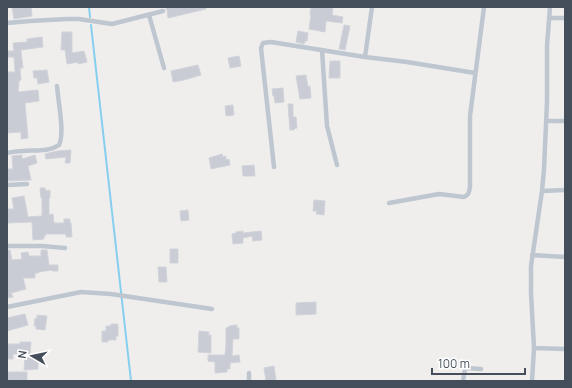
<svg xmlns="http://www.w3.org/2000/svg" width="572" height="388" font-family="Manrope,sans-serif">
<style>
.lines{fill:none;stroke-linecap:round;stroke-linejoin:round}
.stream{stroke:#86ceee;stroke-width:2}
.building{fill:#c9ccd4;stroke:#d1d3da}
.minor{stroke:#bec6d0;stroke-width:4.5}
</style>
<rect width="100%" height="100%" fill="#f0eeed"/>
<g class="lines">
<path class="stream" d="M89 7 90 17
M91 25 131 381"/>
</g>
<path class="building" d="M12 7H31L32 16 14 19Z
M165 7H206V9L168 18 167 10Z
M311 7H333L332 15 343 17 342 23 326 21 325 32 309 29 311 15H310Z
M344 25 350 26 345 50 339 49Z
M298 31 308 33 307 41H305L304 44 296 42Z
M62 32H72V53L84 51 87 62 78 64V62L67 64 65 50H61Z
M42 37 43 47 21 50 22 60 23 68H20L21 80 19 81 18 92 38 90 39 101 25 103 28 138 21 139V132L7 133V72H15L14 57H7V51H14L13 43 27 42V39Z
M239 56 241 66 230 68 228 58Z
M330 61H340V78H329Z
M198 65 201 75 184 80 173 82 171 71Z
M47 70 49 82 38 84 37 78H34L33 71Z
M306 75 308 87 310 86 311 98 300 99 296 76Z
M283 88 284 102 275 103 274 96H273L272 89Z
M288 104H293V117H296L297 128 294 129V130H290Z
M233 105 234 115 226 116 225 106Z
M71 150 70 163H65L66 157 46 159 45 154 57 151Z
M222 154 223 157 226 156V160L229 159 230 165 211 169 209 158Z
M22 155V159L35 155 37 163 28 166 31 180 7 181V169H13L12 156Z
M254 165 255 176H243L242 166Z
M40 188H45L46 191 50 190V198H49V215L53 214 54 223H64V219H70V223H71L72 237H66V234H45L46 236H44V239L33 240 32 222 7 223V209H14L12 198 24 196 28 217 42 216V198H41Z
M314 200 325 201 324 215 316 214 317 211H313Z
M188 210 189 220 181 221 180 211Z
M243 231V233L261 231 262 240 253 241 252 236 243 238V243L233 244 232 234 236 233V232Z
M170 249H178V263H170Z
M7 250H10L12 260 22 259 21 253 28 252 29 256H41V250H47L49 265H58V271H52V270L38 272 39 273H35V278H23L26 289 11 293 13 297 7 298Z
M158 267H166L167 282H159Z
M316 302V314L296 315V303Z
M25 314 28 325 7 331V318Z
M37 315 47 316 45 330 36 329V326H34L35 318 37 319Z
M111 324H118V336H116V340H108V342H102V331H106V326H111Z
M237 325V328H239V339H233L232 356 239 355 240 362 230 363V369H227V372L215 373V362L208 361V355H225L226 344V328L229 327V326Z
M199 331 209 332 208 335H211V353L198 352Z
M20 342H31L30 354H13V359H7V344H20Z
M38 356V369L24 370 25 357Z
M274 366 276 381H266L264 368Z
M7 372H27V381H7Z"/>
<g class="lines">
<path class="minor" d="M149 15 164 68
M549 18H565
M7 23 30 21 67 19H79L112 24 163 11
M322 50 327 126 337 165
M365 57 372 7
M546 121H565
M7 153C12 152 18 151 23 151 35 150 49 152 59 145 65 133 58 101 57 86
M274 167 261 48 263 43 271 42 365 57 407 62 475 73
M7 185 27 184
M542 191 565 190
M389 203 439 194 464 197C469 195 469 192 470 187V116L484 7
M7 246H42L65 248
M532 255 565 257
M7 307 81 292 111 294 212 309
M534 348 565 349
M249 381V373
M463 381 465 369 467 368 481 369
M532 381 534 348 531 293V266L542 191 544 169 547 102V46L550 7"/>
</g>
<rect width="572" height="388" fill="none" stroke="#454f5b" stroke-width="16"/>
<g transform="translate(32 356) rotate(279)" stroke="#ffffff" stroke-width="3" paint-order="stroke">
<path d="M0-3L7 15L0 10L-7 15Z" fill="#454f5b"/>
<text y="-6" font-size="11" font-weight="bold" text-anchor="middle" fill="#454f5b">N</text>
</g>
<path d="M432 368v6h93v-6" fill="none" stroke="#454f5b" stroke-width="2"/>
<text x="438" y="368" font-size="12" fill="#454f5b" stroke="#ffffff" stroke-width="3" paint-order="stroke">100 m</text>
</svg>
